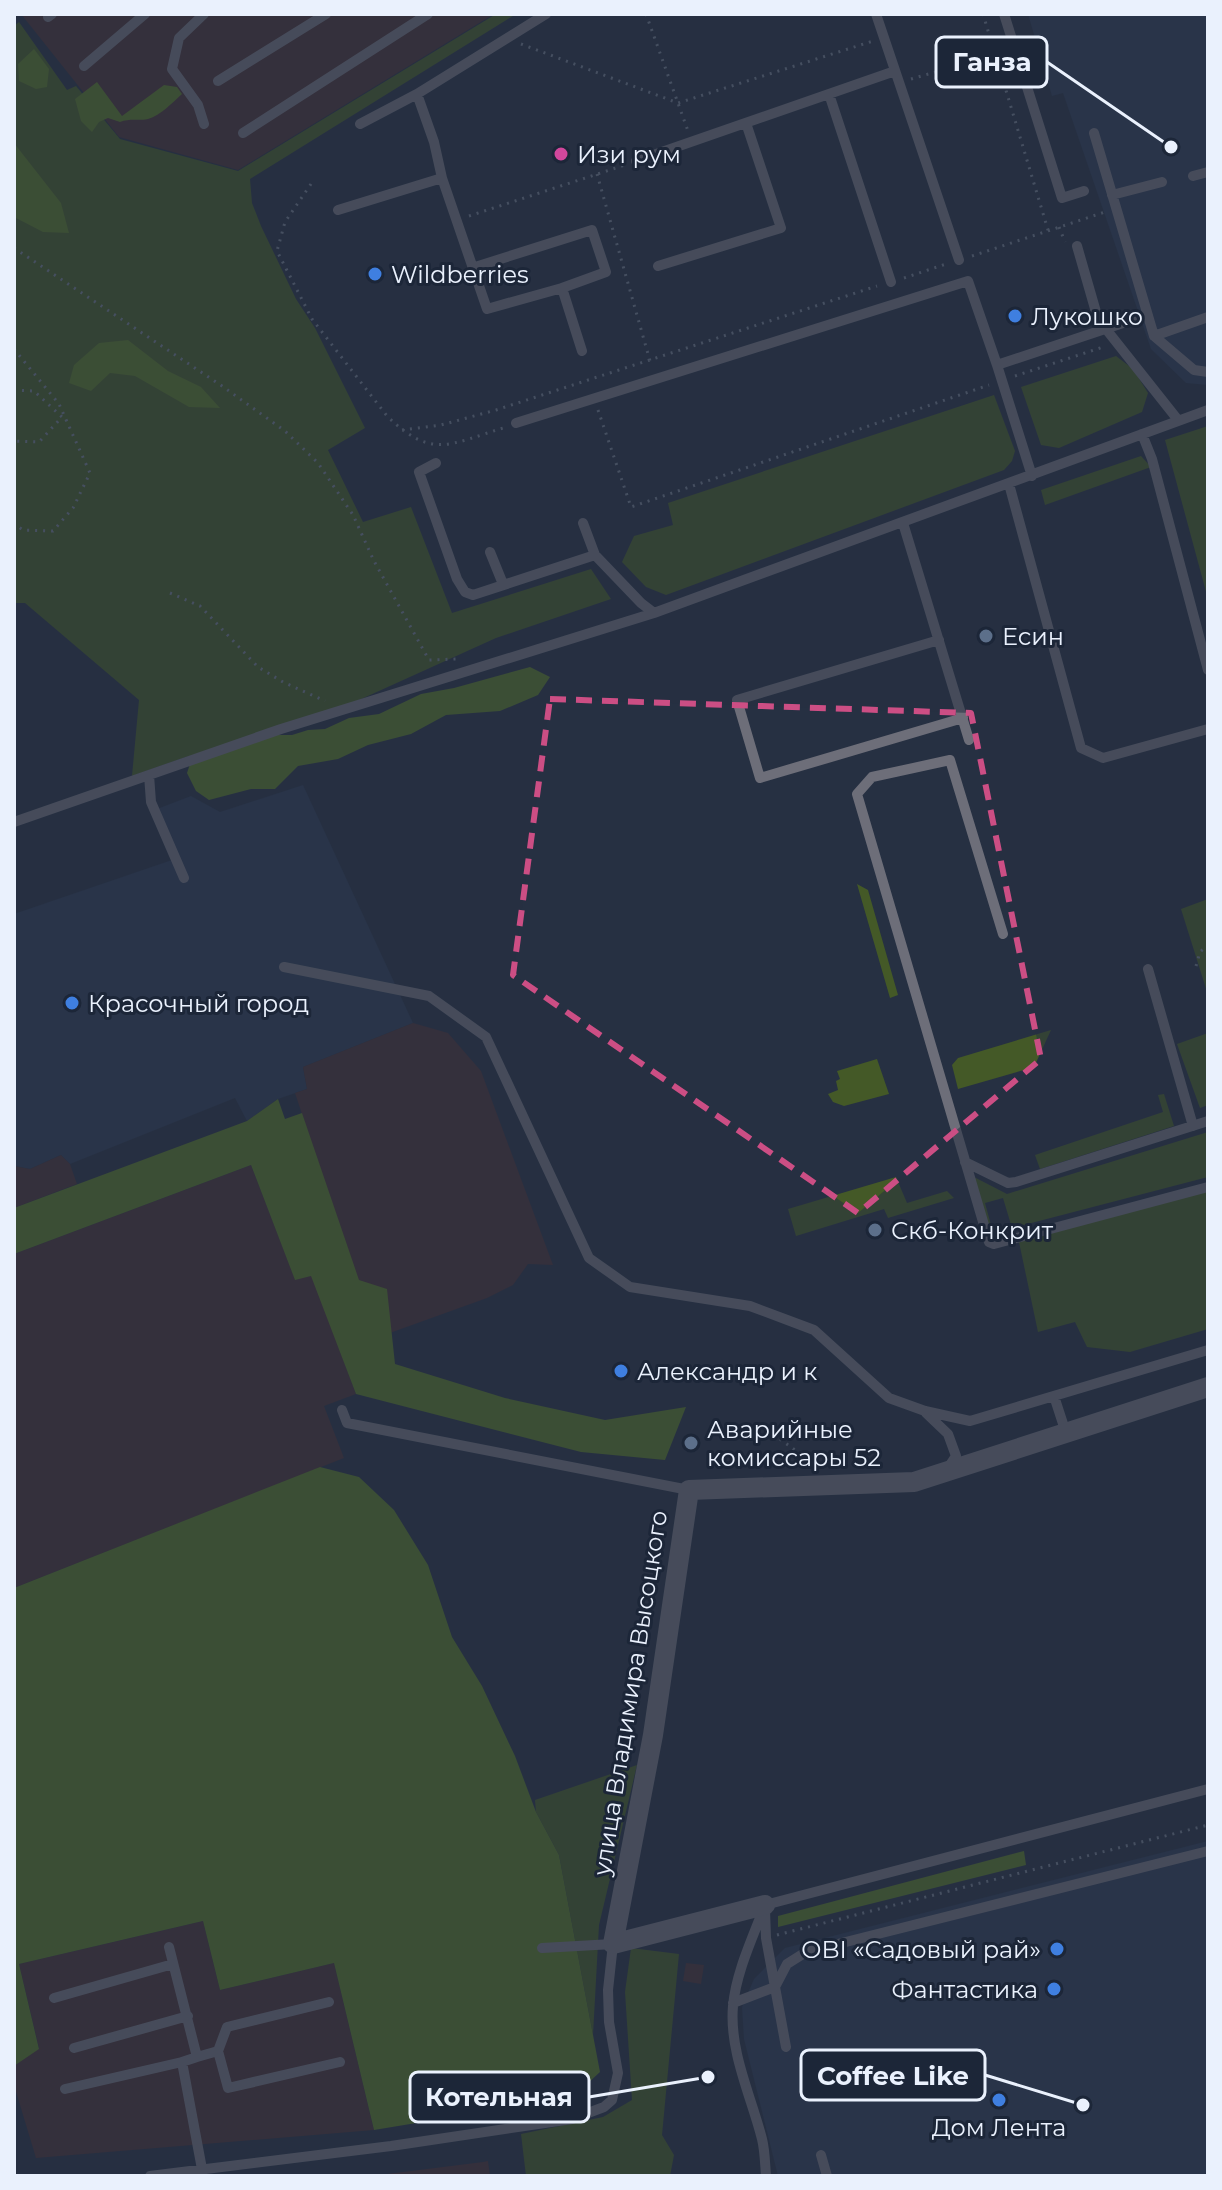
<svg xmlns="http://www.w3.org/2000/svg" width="1222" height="2190" font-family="Montserrat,sans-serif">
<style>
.built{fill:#2d3a52}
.industrial{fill:#463135}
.green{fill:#445927}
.forest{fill:#557327}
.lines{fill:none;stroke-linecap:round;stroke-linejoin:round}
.path{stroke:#6c7585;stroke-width:3;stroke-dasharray:2 6;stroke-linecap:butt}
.lane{stroke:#6d6e79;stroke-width:10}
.street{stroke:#6d6e79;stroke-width:20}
.marked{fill:none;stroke:#cc4e84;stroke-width:6;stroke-dasharray:16 10;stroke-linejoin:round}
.hotel-dot{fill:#d1479c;stroke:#1c2638;stroke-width:3}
.shop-dot{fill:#3f7fe0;stroke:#1c2638;stroke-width:3}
.service-dot{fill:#5c6f8a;stroke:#1c2638;stroke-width:3}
.labels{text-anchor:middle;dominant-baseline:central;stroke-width:6;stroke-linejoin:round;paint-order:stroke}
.poi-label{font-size:24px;fill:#eaf1fd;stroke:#1c2638;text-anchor:start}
.street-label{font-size:24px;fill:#eaf1fd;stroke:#1c2638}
.leader{fill:none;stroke:#eaf1fd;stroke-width:3}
.callout-dot{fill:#eaf1fd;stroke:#1c2638;stroke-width:3}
.callout{fill:#1c2638;stroke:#eaf1fd;stroke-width:3}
.callout-label{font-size:26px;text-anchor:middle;font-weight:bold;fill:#eaf1fd}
</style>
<rect width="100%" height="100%" fill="#263042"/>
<path class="built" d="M1028 14H1208V385L1186 383 1151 349 1063 93 1052 96Z
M303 785 413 1023 303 1067 307 1089 278 1099 247 1121 235 1098 70 1164 61 1155 30 1169 14 1166V914L172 860 157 809 191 796 220 812Z
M1208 1841V2176H778L744 2039 742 2007 754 1979 785 1948Z"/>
<path class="industrial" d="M21 14H494L238 170 119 137Z
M413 1023 448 1033 481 1071 553 1265 528 1264 513 1285 487 1298 340 1351 356 1394 324 1406 344 1458 14 1588V1254L251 1165 295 1279 310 1276 258 1142 305 1123 295 1093 307 1089 303 1067Z
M61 1155 70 1164 77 1184 14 1208V1166L30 1169Z
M203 1921 220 1990 334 1963 374 2130 36 2158 14 2085V2066L39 2048 19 1964Z
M686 1963 704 1965 701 1984 683 1981Z
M488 2161 490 2176H371L483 2162Z"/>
<path class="green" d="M496 14H516L250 179 252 203 261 226 296 299 315 328 365 428 328 450 363 522 411 507 452 613 591 569 611 599 496 638 295 729 186 757 132 776 139 700 25 603H14V26L19 22 67 90 76 86 120 139 238 171Z
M1116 356 1133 369 1148 393 1142 412 1059 448 1041 445 1021 387Z
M994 395 1015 451 1012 461 1004 470 666 595 646 587 622 562 634 536 673 525 668 503Z
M1208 426V599L1165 440Z
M1141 456 1151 467 1045 505 1041 490Z
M857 884 868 890 898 995 890 998Z
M1208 899V995L1181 909Z
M1051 1030 1034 1067 958 1089 952 1065 958 1058Z
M1208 1033V1105L1200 1108 1177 1044Z
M877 1059 889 1094 844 1106 833 1102 828 1094 838 1090 836 1081 840 1079 837 1071Z
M1164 1094 1174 1126 1040 1169 1035 1155 1163 1112 1158 1095Z
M1208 1132V1177L1012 1228 1003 1198 985 1203 991 1225 985 1226 974 1177 1007 1194Z
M896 1177 907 1203 947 1191 954 1198 888 1218 884 1209 796 1236 788 1209Z
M1208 1191V1329L1130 1352 1087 1347 1075 1322 1038 1332 1019 1242Z
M637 1765 599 1925 593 2035 559 1855 536 1812 535 1800Z
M631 1948 679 1954 662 2135 674 2155 670 2176H526L521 2134 603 2117 632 2100 625 1992Z"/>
<path class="forest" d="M34 49 49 69 47 87 36 89 19 81 18 64Z
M97 82 122 116 164 85 177 87 182 94C172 103 161 115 148 119 138 121 130 118 120 122L108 118 99 122 92 132 81 121 75 99Z
M14 143 61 203 69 233 43 232 14 217Z
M128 340 168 371 201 387 220 408 189 407 135 376 110 373 91 391 69 383 74 365 99 343Z
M530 667 550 677 538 695 500 711 446 715 411 734 368 745 338 759 298 766 275 789H251L209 800 196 791 187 773 191 761 254 735H292L308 730 325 729 349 718 379 714 421 694 454 688Z
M278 1099 285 1119 302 1113 359 1280 387 1289 395 1364 505 1398 605 1420 686 1407 665 1460 581 1452 356 1394 311 1276 295 1280 251 1165 14 1254V1208L247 1121Z
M320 1467 359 1477 394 1510 428 1565 452 1637 482 1686 515 1756 536 1812 559 1855 600 2072 573 2097 374 2130 334 1963 220 1990 203 1921 19 1964 39 2049 14 2066V1588Z
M1024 1851 1026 1865 778 1927V1916Z"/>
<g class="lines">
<path class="path" d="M646 14 688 131
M983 14 1048 230
M521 44 678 103 873 41
M911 79 995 55
M597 174 650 361
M311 184 285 222 277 251 312 319 387 416C432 460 450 444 503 428
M469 216 625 165
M1059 227 1065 242
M14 248 222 386 285 431 318 463 353 515 374 561 429 660 457 659
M972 256 1105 212
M904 278 946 264
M14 349 59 404 90 473 73 508 53 531 23 530 14 524
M1015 376 1103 347
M14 390 34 391 62 417 39 442 14 441
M598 410 631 507 989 385
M402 430 441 425 496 410 877 286
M170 593 200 606 258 667 283 682 325 701
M1196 966 1200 952 1208 945
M780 1439 799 1453 800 1469
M777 1935 1208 1825"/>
<path class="lane" d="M546 14 417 94 434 142 442 178 487 309 562 288 582 351
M876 14 959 260
M1004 14 1062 198 1084 191
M48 17 52 14
M84 66 145 14
M218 81 326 14
M829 94 891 282
M204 124 198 105 172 69 179 38 204 14
M360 124 417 94
M243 133 428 14
M1094 133 1154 336 1194 370 1208 372
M636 161 895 71
M1193 176 1208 172
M1112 195 1162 182
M338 210 442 178
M1077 246 1098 319 1178 420
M658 266 781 228 746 123
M472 268 592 230 606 272 562 288
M1154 336 1208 317
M997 365 1132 320
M516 423 968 281 997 365 1032 476
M1142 434 1152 459 1208 670
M436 463 419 472 457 579 465 592 473 595 595 555 641 603 654 613 1208 410
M1009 484 1081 748 1103 758 1208 729
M583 523 595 555
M903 523 969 740
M490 552 503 584
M939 640 737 700 760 778 963 718
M149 775 151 802 184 878
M14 822 281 729 654 613
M1003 934 950 760 872 777 857 794 989 1242 994 1244 1208 1187
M284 967 429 996 486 1037 589 1258 630 1287 750 1306 814 1330 889 1398 925 1411 970 1421 1208 1350
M1148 969 1193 1126
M965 1162 1008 1183 1016 1182 1208 1121
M1054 1396 1066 1433
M342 1410 347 1423 689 1490
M926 1413 948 1434 956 1456 948 1468
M765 1910 766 1938 786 2047
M169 1947 197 2057 182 2062 202 2169
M54 1998 173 1964
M733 2003 775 1987 787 1964 806 1952 1208 1851
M74 2048 188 2016
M218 2051 228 2088 340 2062
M197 2057 218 2051 227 2027 329 2002
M65 2089 182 2062
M821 2155 827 2176
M150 2176 391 2146 572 2119 604 2107 612 2100 618 2073 609 2022 608 1990 613 1944 542 1948
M766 2176C765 2164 765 2151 762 2139 751 2096 729 2051 733 2006 736 1972 753 1937 765 1905L1208 1789"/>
<path class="street" d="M765 1905 613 1944 653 1735 689 1490 914 1482 1208 1387"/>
</g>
<path d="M0 0H1222V2190H0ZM550 699 971 713 1041 1059 858 1213 513 975Z" fill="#263042" fill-opacity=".55" fill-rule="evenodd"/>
<path class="marked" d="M550 699 971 713 1041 1059 858 1213 513 975Z"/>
<circle class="hotel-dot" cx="561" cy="154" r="8"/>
<g class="shop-dot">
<circle cx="375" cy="274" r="8"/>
<circle cx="1015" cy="316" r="8"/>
<circle cx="72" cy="1003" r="8"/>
<circle cx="621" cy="1371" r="8"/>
<circle cx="1057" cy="1949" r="8"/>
<circle cx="1054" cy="1989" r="8"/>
<circle cx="999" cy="2100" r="8"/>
</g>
<g class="service-dot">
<circle cx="986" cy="636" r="8"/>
<circle cx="875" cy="1230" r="8"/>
<circle cx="691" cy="1443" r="8"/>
</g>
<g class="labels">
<g class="poi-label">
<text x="577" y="154">Изи рум</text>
<text x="391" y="274">Wildberries</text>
<text x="1031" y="316">Лукошко</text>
<text x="1002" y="636">Есин</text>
<text x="88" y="1003">Красочный город</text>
<text x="891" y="1230">Скб-Конкрит</text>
<text x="637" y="1371">Александр и к</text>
<text x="707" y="1429">Аварийные<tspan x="707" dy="28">комиссары 52</tspan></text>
<text x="1041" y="1949" text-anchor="end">OBI «Садовый рай»</text>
<text x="1038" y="1989" text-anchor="end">Фантастика</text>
<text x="999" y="2127" text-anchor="middle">Дом Лента</text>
</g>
<g class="street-label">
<text transform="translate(630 1693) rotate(-81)">улица Владимира Высоцкого</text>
</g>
</g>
<path class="leader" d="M1171 147L1047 62M1083 2105L985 2075M708 2077L589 2097"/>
<g class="callout-dot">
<circle cx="1171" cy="147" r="8"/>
<circle cx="1083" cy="2105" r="8"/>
<circle cx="708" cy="2077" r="8"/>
</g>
<g class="callout">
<rect x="936" y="37" width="111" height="50" rx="8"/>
<rect x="801" y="2050" width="184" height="50" rx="8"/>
<rect x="410" y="2072" width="179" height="50" rx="8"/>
</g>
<g class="callout-label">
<text x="992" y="71">Ганза</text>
<text x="893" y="2085">Coffee Like</text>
<text x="499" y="2106">Котельная</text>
</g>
<rect width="1222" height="2190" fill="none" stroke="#eaf1fd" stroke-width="32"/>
</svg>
